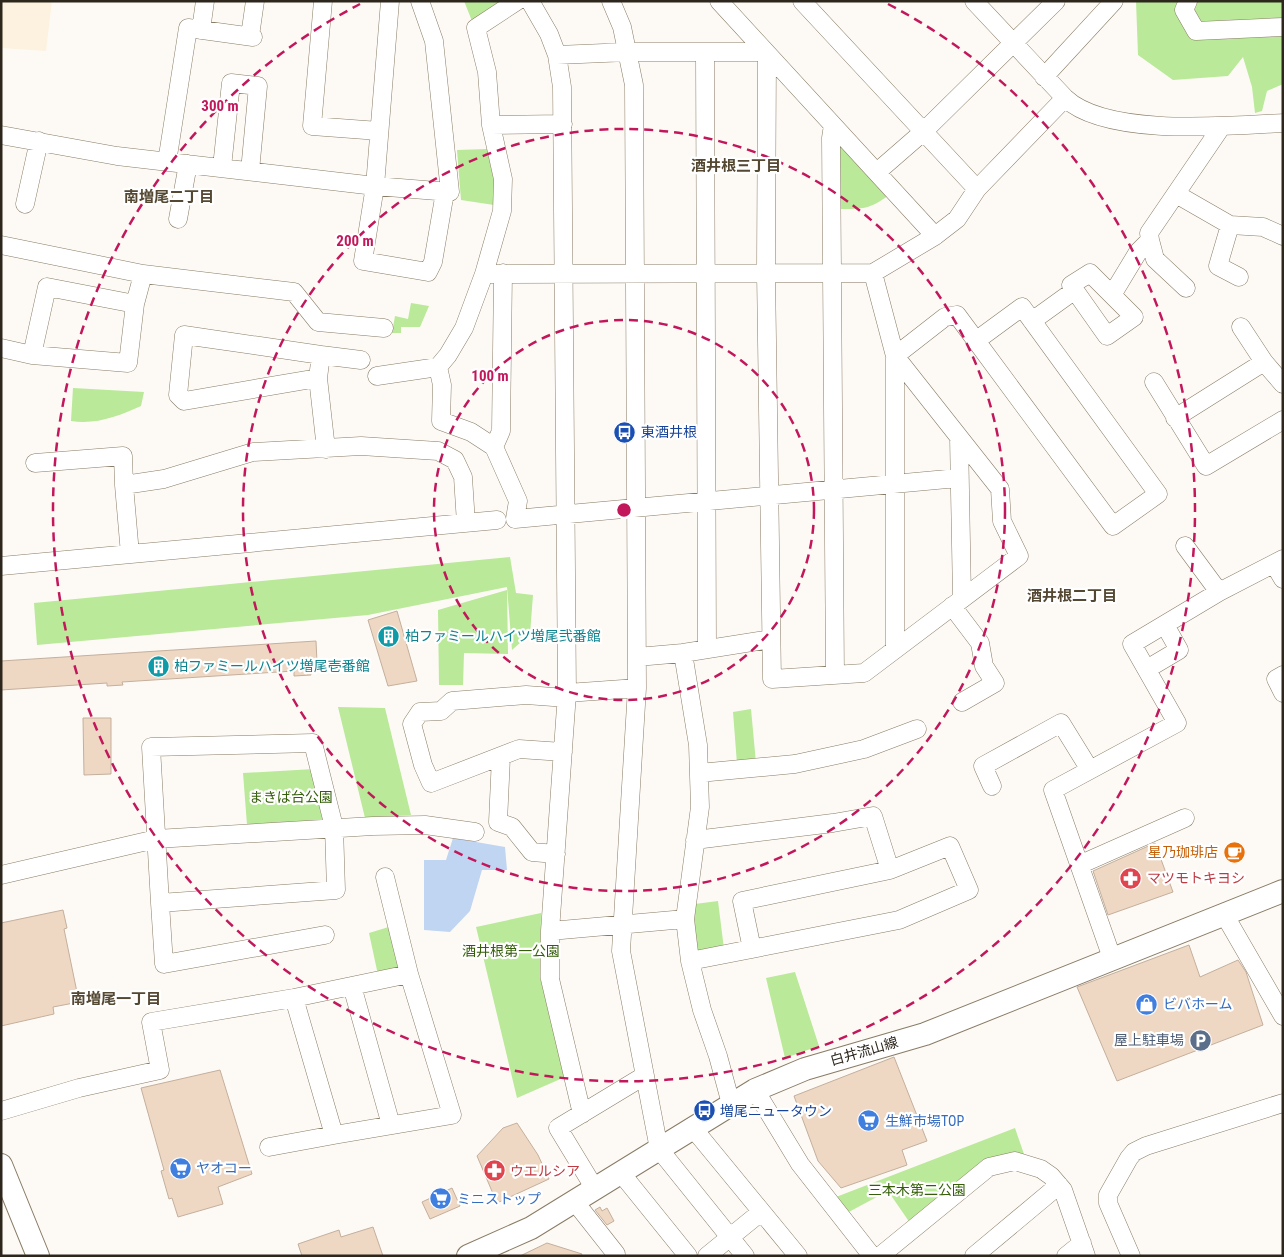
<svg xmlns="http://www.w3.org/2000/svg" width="1284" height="1257" font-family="'Roboto Condensed','Noto Sans JP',sans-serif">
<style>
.built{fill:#fdf2df}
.green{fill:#b9e999}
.water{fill:#bfd5f2}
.building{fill:#eed8c4;stroke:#c4af9c}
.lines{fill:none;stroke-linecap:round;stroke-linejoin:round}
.minor-casing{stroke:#897c66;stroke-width:19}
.major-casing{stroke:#897c66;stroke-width:24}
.minor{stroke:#fff;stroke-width:18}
.major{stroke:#fff;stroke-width:22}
.ring{fill:none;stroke:#c2185b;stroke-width:2.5;stroke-dasharray:9 6}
.labels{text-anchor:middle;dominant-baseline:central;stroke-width:4.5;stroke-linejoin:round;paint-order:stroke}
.transit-label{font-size:14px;fill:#164399;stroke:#fff;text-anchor:start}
.culture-label{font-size:14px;fill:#0d838f;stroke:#fff;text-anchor:start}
.park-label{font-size:14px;fill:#345e09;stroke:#fff}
.food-label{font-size:14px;fill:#c56008;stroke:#fff;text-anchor:end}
.health-label{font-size:14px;fill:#be3a42;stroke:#fff;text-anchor:start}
.shop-label{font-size:14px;fill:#366cbe;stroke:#fff;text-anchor:start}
.service-label{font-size:14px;fill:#4e5e75;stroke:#fff;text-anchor:end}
.street-label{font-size:14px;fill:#2c261d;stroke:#fff}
.neighbourhood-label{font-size:15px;font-weight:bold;fill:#544833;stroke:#fff}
.centre{fill:#c2185b;stroke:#fff;stroke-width:2.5}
.ring-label{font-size:15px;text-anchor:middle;font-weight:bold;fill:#c2185b;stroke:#fff;stroke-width:4.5;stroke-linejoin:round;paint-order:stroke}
</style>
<rect width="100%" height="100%" fill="#fdfaf5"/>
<path class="built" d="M1 1H52L46 51 1 48Z"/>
<path class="green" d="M464 1H506L472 21Z
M1136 1H1283V84L1267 91 1262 111 1255 113 1252 87 1243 57 1228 76 1173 80 1138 55Z
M835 140 892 193C869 210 864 209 836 209Z
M487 149 496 180 494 205 461 200 457 150Z
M411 303 429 306 420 327H401V333H392L395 316 408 319Z
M73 388 144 392 141 406C119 416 96 425 71 421Z
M510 557 516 593 533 595 530 634 512 650 507 587 368 615 37 645 34 603Z
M507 590 508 654 464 653 463 685H439L438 610Z
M338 707 385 708 411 815 365 818Z
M751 709 756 763 737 764 733 712Z
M314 769 325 816 323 821 247 825 243 773Z
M718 901 724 949 703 953 697 949 694 920 695 904Z
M541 913 540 977 565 1077 517 1098 476 927Z
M392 926 399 970 378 975 369 933Z
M795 972 819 1046 785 1058 766 978Z
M1015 1128 1025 1157 1015 1156 910 1223 888 1191 845 1214 836 1197Z"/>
<path class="water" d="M453 838 505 847 507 870H482L470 911 450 932 424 930V860H446Z"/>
<path class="building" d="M397 611 417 681 388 686 368 620Z
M316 641 317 662H314L315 669H311V675L294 676V671L122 682 123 685 107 686V683L1 690V661Z
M83 718H111V774L84 775Z
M1155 843 1173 892 1108 915 1093 871Z
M63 910 67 928 64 929 79 1002 53 1007 54 1014 1 1026V923Z
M1189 945 1200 977 1238 960 1246 972 1263 1025 1117 1081 1077 987Z
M894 1057 927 1141 902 1150 907 1165 841 1188 818 1161 794 1096Z
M220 1070 252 1174 218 1187 223 1204 178 1217 172 1198 169 1199 161 1171 164 1170 141 1088Z
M517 1123 538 1155 549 1179 497 1203 477 1156 503 1128Z
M452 1188 460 1206 430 1219 422 1202Z
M600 1207 602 1211 607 1208 614 1221 607 1225 595 1210Z
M373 1227 383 1256H302L298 1244 339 1230 341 1237Z
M547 1243 582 1254 581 1256H520Z"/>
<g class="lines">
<defs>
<path id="minor" d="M323 1 312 126 379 131
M390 1 375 186 363 261 428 272 433 262 445 192
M530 1 549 34 557 55 562 87 567 693 550 931V979L582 1114
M611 1 622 27 634 85 637 688 621 951 659 1149 745 1256
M719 1 935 236
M802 1 977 189
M974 1 1065 98C1106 137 1228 126 1283 123
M1188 1 1184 10 1196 31 1283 27
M201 30 205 1
M250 36 255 1
M705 53 707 649
M767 54 766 273 772 679 864 673 1019 556 1002 521 1000 489 895 356 873 273
M557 55 628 52H765
M1044 77 1114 1
M491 125 563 124
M833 125 831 138 835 675
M1 135 117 156 375 186 450 192 434 41 420 1
M167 162 188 28 253 37
M222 167 231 83 258 86 250 171
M877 172 923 132 1056 1
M1176 194 1230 225 1263 227 1283 236
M25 204 39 141
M178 219 188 164
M1230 225 1218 266 1239 277
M1150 240 1155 259 1186 288
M1 245 143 274 135 304
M503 273 501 431 494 447 518 501 515 519 958 478
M1090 273 1134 317 1107 336 1071 285Z
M143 274 294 292 318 322 384 328
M484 274 873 273 935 236 957 219 977 189 1065 98
M1112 295 1138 252 1150 240 1149 233 1222 126
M1032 321 1075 290
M1241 327 1264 362 1283 384
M1 348 32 355 128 363 135 304 47 287 32 355
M321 355 361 360
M438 367 442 385 441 421 471 432 494 447
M377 376 438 367 448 355 464 328 484 274 502 211 503 179 491 125 487 72 476 28 517 1
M318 378 321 355 184 335 178 395 184 401 318 378 326 449
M1154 382 1206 466 1283 420
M1175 418 1264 362
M959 437 962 598
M35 463 123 456 124 485
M1185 546 1219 592
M130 554 124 485 164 479 253 452 361 446 438 451 455 460 463 477 466 523
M1274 564 1283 579
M1 566 497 520
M952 606 980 643 984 666 995 683 962 702
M895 649V356L945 317 957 315 1113 526 1158 494 1022 307 977 340
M683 653 698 745 700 807 685 919 690 961 702 1010 718 1056 731 1104
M637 657 683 653 771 639
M1147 669 1179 650 1165 625
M1283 675 1276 679 1283 693
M567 693 637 688
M313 743 334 827 336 890 160 903 151 747Z
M563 752 519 749 431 783 423 765 412 724 420 712 441 711 452 701 526 695 567 698
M501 757 498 822 512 827 532 852 556 854
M699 773 795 764 864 749 917 729
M992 786 983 766 1061 723 1090 770
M695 840 833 823 873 816 890 870
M1079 865 1185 818
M1 875 156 839 373 826 425 825 475 832
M160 903 164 964 325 935
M1224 914 1283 1016
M550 931 685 919
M1112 958 1053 790 1177 723 1132 644 1219 592 1283 559
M690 961 899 920 969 890 950 846 890 870 742 901 752 949
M352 986 391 1125
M294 998 334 1135 452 1115 409 974 385 877
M755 1090 800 1164 872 1256
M1 1111 79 1088 160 1070 151 1022 294 998 409 974
M692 1127 798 1256
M269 1147 334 1135
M621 1173 688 1256
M595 1189 558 1128 644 1076
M575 1202 616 1254 614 1256
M707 1256 761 1212
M880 1256 989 1167 1015 1161 1041 1169 1051 1176 1063 1190 1086 1256
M974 1256 1059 1185
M1066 1256 1082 1243
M1131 1256 1108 1203V1195L1129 1158 1134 1152 1146 1146 1283 1103"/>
<path id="major" d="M1 1165 38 1256
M468 1256 531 1228 755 1090 805 1069 925 1034 1283 891"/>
</defs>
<use href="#minor" class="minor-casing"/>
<use href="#major" class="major-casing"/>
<use href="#minor" class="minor"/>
<use href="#major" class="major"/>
</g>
<g class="ring">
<circle cx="624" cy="510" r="190"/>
<circle cx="624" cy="510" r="381"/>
<path d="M888 4A571 571 0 1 1 360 4"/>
</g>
<defs>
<symbol id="bus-disc" viewBox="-11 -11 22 22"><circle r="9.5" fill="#1a4fb4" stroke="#fff"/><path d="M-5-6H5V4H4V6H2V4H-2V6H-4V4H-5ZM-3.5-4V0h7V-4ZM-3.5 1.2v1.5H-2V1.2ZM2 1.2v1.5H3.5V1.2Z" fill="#fff"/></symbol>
<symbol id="building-disc" viewBox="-11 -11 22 22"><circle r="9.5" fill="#0f9aa8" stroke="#fff"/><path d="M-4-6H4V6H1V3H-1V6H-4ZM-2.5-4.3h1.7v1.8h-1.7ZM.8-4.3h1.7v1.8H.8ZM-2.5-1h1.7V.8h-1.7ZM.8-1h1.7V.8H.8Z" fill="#fff"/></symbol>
<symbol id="cafe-disc" viewBox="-11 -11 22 22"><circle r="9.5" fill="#e8710a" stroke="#fff"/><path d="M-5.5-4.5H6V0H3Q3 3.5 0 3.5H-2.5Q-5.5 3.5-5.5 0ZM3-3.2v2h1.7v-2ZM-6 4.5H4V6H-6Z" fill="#fff"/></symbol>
<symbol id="pharmacy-disc" viewBox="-11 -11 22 22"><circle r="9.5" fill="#e0444e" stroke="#fff"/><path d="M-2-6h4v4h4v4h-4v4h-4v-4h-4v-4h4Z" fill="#fff"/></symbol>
<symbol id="shop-disc" viewBox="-11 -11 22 22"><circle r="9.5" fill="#3f7fe0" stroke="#fff"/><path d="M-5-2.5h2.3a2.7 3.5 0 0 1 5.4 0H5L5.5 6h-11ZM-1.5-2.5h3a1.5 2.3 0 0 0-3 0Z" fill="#fff"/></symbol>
<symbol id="parking-disc" viewBox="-11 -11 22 22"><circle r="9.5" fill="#5c6f8a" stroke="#fff"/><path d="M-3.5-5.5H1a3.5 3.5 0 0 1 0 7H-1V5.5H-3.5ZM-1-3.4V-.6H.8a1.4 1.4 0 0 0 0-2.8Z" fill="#fff"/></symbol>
<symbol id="supermarket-disc" viewBox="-11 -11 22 22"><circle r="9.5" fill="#3f7fe0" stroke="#fff"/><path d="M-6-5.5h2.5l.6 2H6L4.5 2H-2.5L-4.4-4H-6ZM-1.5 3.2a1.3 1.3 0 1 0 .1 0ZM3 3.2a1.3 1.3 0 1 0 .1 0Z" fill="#fff"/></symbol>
</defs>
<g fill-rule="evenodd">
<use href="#bus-disc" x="612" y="420" width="25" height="25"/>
<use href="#building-disc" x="376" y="624" width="25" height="25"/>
<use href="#building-disc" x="146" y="654" width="25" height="25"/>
<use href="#cafe-disc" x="1222" y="840" width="25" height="25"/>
<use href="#pharmacy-disc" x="1118" y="866" width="25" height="25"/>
<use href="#shop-disc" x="1134" y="992" width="25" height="25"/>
<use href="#parking-disc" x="1188" y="1028" width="25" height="25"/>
<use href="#bus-disc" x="692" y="1098" width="25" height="25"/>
<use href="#supermarket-disc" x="856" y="1108" width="25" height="25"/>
<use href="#supermarket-disc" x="168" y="1156" width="25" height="25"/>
<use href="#pharmacy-disc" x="482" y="1158" width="25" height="25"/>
<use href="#supermarket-disc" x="428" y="1186" width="25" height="25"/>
</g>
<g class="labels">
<g class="transit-label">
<text x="641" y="432">東酒井根</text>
<text x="720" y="1111">増尾ニュータウン</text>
</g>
<g class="culture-label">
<text x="405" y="636">柏ファミールハイツ増尾弐番館</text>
<text x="174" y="666">柏ファミールハイツ増尾壱番館</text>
</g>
<g class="park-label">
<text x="291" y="797">まきば台公園</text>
<text x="511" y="951">酒井根第一公園</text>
<text x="917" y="1190">三本木第二公園</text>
</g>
<g class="food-label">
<text x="1218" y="852">星乃珈琲店</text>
</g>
<g class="health-label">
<text x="1147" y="878">マツモトキヨシ</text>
<text x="510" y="1171">ウエルシア</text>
</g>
<g class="shop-label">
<text x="1163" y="1004">ビバホーム</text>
<text x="885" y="1121">生鮮市場TOP</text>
<text x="196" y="1168">ヤオコー</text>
<text x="457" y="1199">ミニストップ</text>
</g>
<g class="service-label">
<text x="1184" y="1040">屋上駐車場</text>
</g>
<g class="street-label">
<text transform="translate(864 1051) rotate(-16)">白井流山線</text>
</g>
<g class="neighbourhood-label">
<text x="736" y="166">酒井根三丁目</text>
<text x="169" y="197">南増尾二丁目</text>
<text x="1072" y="596">酒井根二丁目</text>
<text x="116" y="999">南増尾一丁目</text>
</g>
</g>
<circle cx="624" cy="510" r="8" class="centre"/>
<g class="ring-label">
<text x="220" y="111">300 m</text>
<text x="355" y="246">200 m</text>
<text x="490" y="381">100 m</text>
</g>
<rect width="1284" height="1257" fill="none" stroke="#2c261d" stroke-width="5"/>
</svg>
